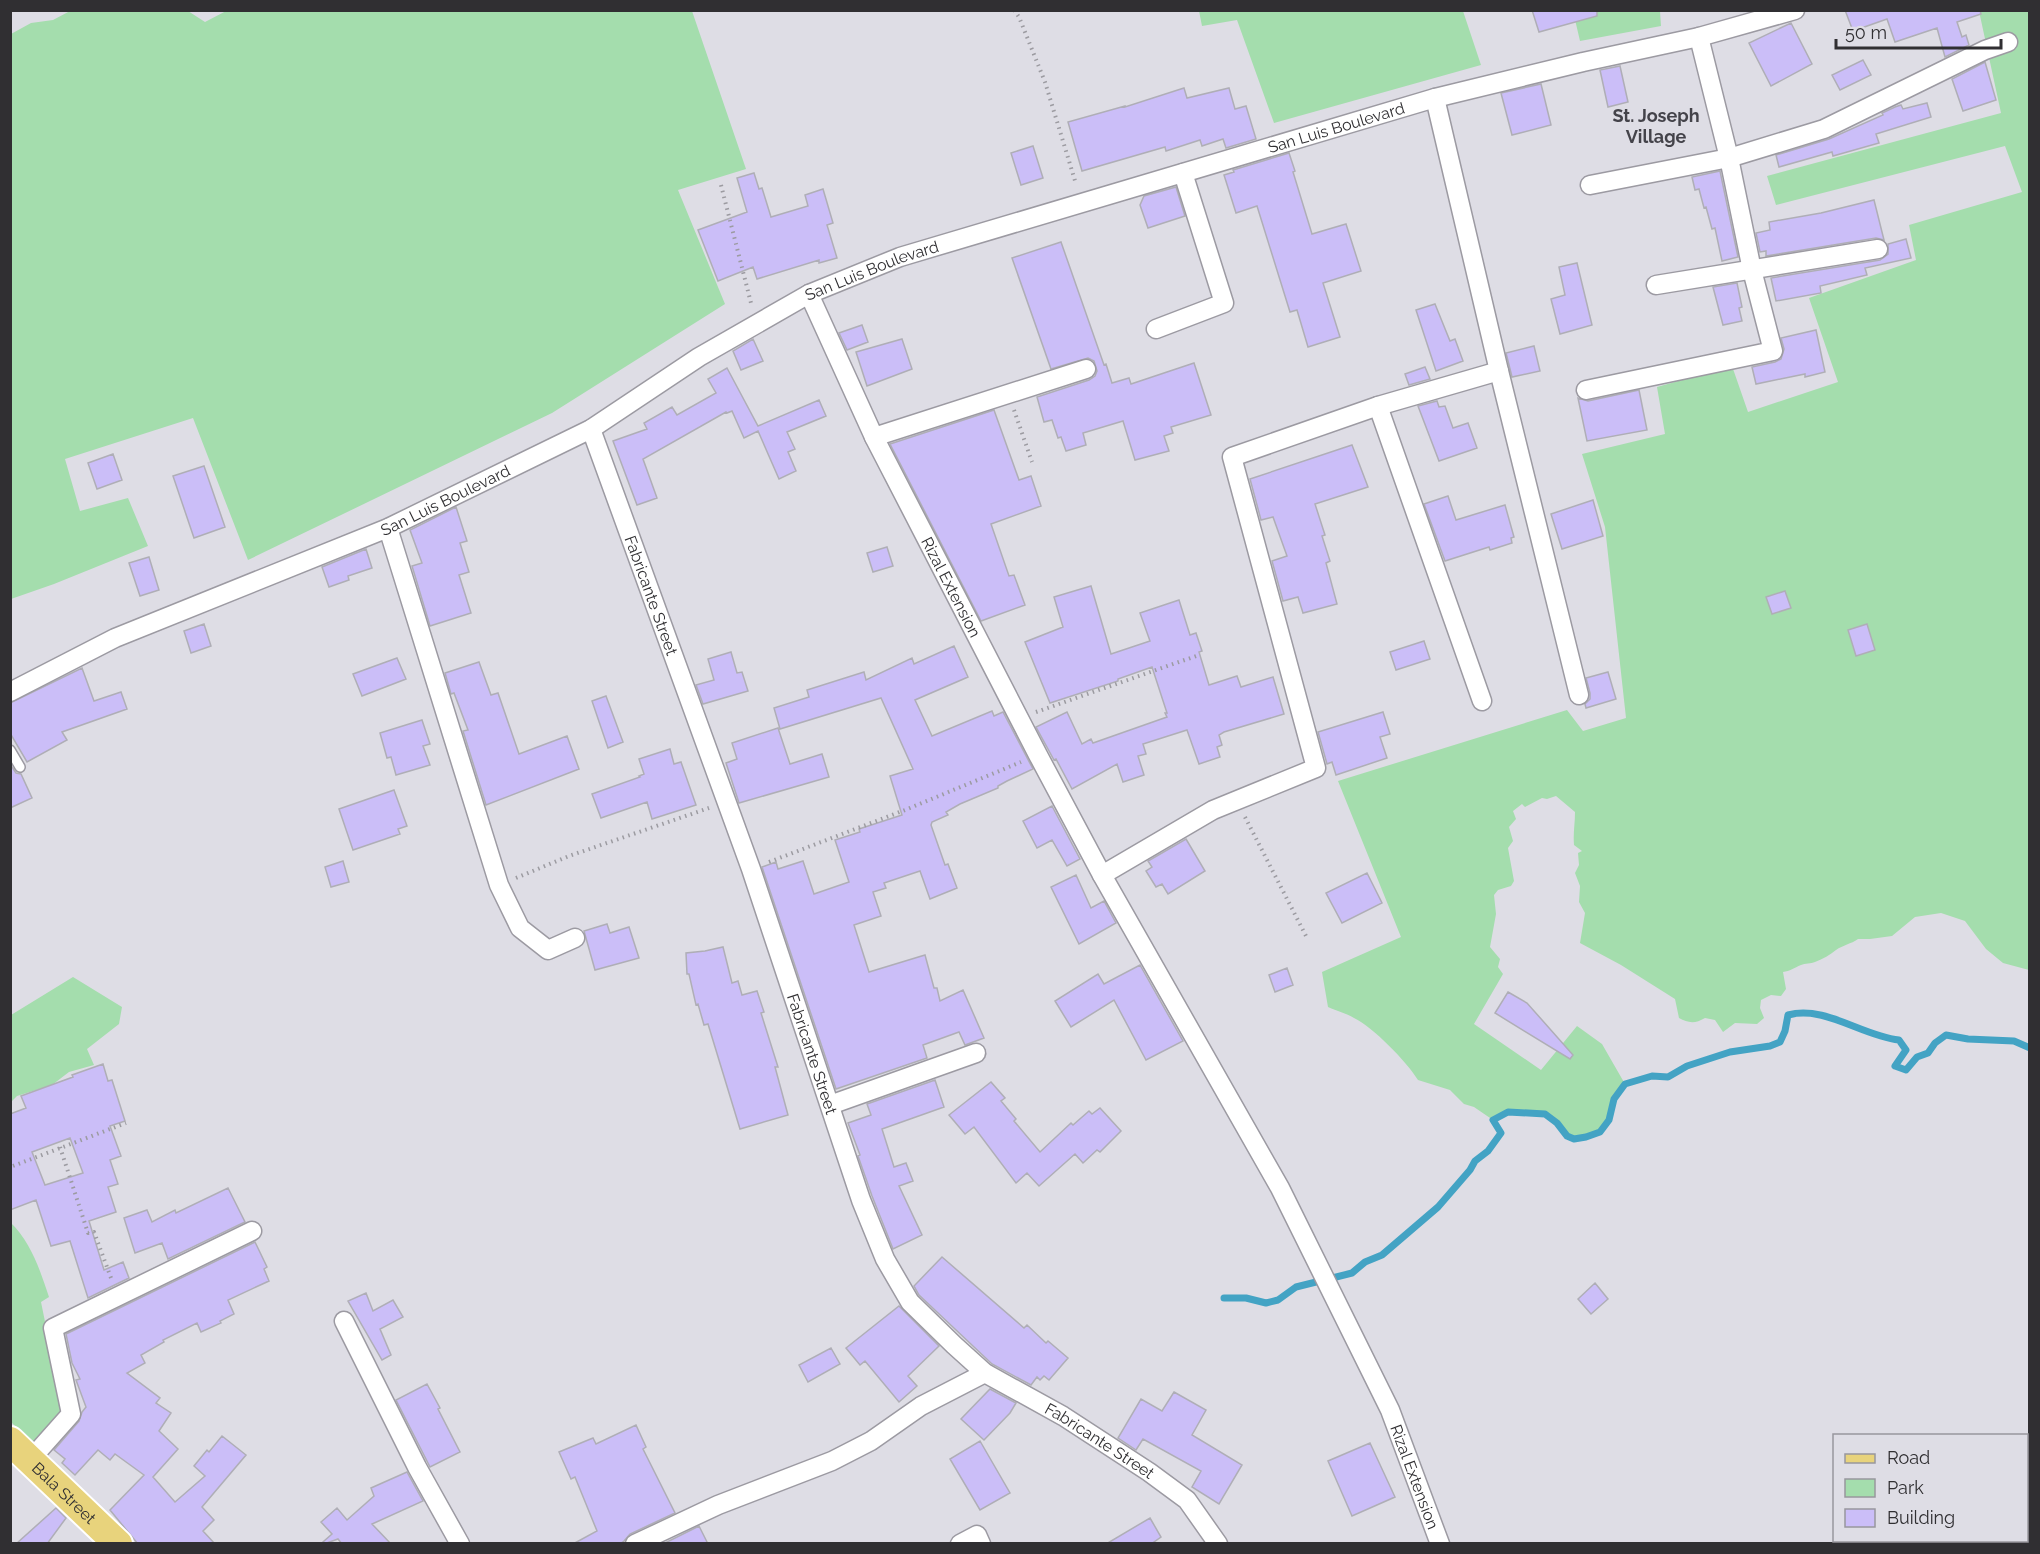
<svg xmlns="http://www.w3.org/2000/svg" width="2040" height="1554" font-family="Raleway,sans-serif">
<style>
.green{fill:#a4ddad}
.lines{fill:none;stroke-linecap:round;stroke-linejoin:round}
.stream{stroke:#43a3c4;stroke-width:7}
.building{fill:#cbbef8;stroke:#afaeb6;stroke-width:1.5;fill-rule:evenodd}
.service-casing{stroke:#9c9aa2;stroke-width:12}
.minor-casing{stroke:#9c9aa2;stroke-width:21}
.primary-casing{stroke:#fff;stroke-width:32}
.path{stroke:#9c9ba1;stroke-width:4;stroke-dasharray:1.5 4.5;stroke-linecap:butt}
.service{stroke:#fff;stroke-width:9}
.minor{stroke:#fff;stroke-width:18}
.primary{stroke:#e8d37c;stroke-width:28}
.labels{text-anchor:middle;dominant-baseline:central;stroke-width:5;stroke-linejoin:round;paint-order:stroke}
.street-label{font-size:16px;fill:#302f32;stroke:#dedde5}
.neighbourhood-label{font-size:18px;font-weight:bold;fill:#44434a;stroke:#dedde5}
</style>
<rect width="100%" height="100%" fill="#dedde5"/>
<path class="green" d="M70 11H188L205 22 228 10 692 11 746 169 678 190 725 304 552 413 248 560 193 418 65 459 80 511 128 498 148 546 54 584 11 599V34L31 23 53 20Z
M1199 11H1463L1481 65 1274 123 1237 20 1202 26Z
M1573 11H1660L1661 26 1580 41Z
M1979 11H2029V970L2003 963 1986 949 1965 921 1941 913 1915 917 1892 936 1870 939H1858C1851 944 1843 945 1836 950 1830 955 1823 959 1815 962 1811 964 1805 963 1801 965 1794 968 1790 971 1783 972L1786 989 1781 996 1771 995 1761 1000 1760 1008 1764 1018 1757 1024 1735 1023 1723 1032 1715 1020 1705 1018C1695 1024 1688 1023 1679 1018L1675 999 1621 965 1580 943 1585 913 1579 902 1580 886 1575 873 1579 865 1578 853 1582 851 1574 845C1573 833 1575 824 1575 812L1556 796 1547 799 1542 798 1525 807 1522 804 1513 811 1516 819 1509 827 1513 841 1508 848 1514 881 1511 886 1498 890 1494 895 1496 914 1490 947 1500 959 1498 967 1503 974 1474 1024 1541 1070 1577 1026 1602 1044 1625 1084C1621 1089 1616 1094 1614 1100 1609 1111 1611 1120 1602 1129 1595 1136 1575 1143 1567 1136 1562 1132 1560 1126 1555 1122 1538 1107 1512 1109 1493 1120L1474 1107 1464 1104 1450 1090 1418 1080C1407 1062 1373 1027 1354 1018 1346 1013 1337 1011 1328 1007L1322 972 1401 937 1338 781 1567 710 1583 731 1626 718 1605 527 1582 454 1665 434 1657 387 1732 366 1748 412 1838 382 1809 298 1916 260 1909 225 2022 192 2005 146 1776 205 1767 176 2001 113Z
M73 977 122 1007 119 1024 87 1049 94 1065 69 1072 52 1085 17 1096 11 1102V1015Z
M10 1222C31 1242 40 1270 49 1297L41 1302 63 1410 33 1444 11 1422Z"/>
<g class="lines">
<path class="stream" d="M1224 1298H1246L1266 1303 1278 1300 1296 1287 1352 1273 1365 1262 1382 1255 1438 1207 1470 1170 1475 1161 1488 1151 1501 1133 1493 1120 1508 1112 1545 1114 1557 1123 1567 1136 1574 1139 1586 1137 1600 1132 1609 1120 1614 1099 1625 1084 1652 1076 1668 1077 1687 1066 1730 1052 1770 1046 1780 1042 1785 1031 1788 1015C1825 1005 1862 1036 1899 1040L1906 1050 1895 1066 1906 1070 1917 1057 1928 1053 1935 1043 1946 1035 1968 1039 2014 1041 2030 1048"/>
</g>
<path class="building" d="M1532 10H1597V16L1539 32Z
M1845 10H1980L1981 14 1957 22 1962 37 1966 35 1969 45 1945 57 1937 28 1895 42 1887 19 1853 31Z
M1791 23 1812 64 1771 86 1749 43Z
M1863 60 1871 75 1840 90 1832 75Z
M1985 62 1996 100 1963 111 1952 79Z
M1620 66 1628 102 1608 107 1600 70Z
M1541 84 1551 125 1512 135 1501 93Z
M1184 88 1187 98 1229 88 1235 109 1246 106 1256 139 1226 148 1223 139 1202 146 1200 140 1166 151 1165 147 1082 171 1068 122 1125 106V107Z
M1927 103 1931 117 1876 134 1879 143 1833 156 1832 152 1779 167 1776 155 1829 139 1883 115 1882 113 1895 107 1901 105 1903 109Z
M1033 146 1043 178 1021 185 1011 153Z
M1289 153 1295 171 1293 172 1312 234 1346 224 1361 271 1323 283 1340 337 1308 347 1297 310 1290 312 1257 206 1236 213 1224 175 1234 172 1233 170Z
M1720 171 1738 257 1722 261 1715 228 1712 229 1706 207 1704 208 1699 189 1695 190 1692 177Z
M754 173 759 189 762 188 771 217 808 206 805 195 823 189 833 223 827 225 837 258 819 263V260L757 279 753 267 718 281 698 230 747 212 737 178Z
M1176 187 1185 216 1148 228 1140 205 1144 196Z
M1874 200 1884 240 1876 238 1766 256V251L1760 252 1756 233 1770 230 1769 222 1821 213Z
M1906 239 1911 258 1865 268 1867 275 1820 286 1821 293 1776 301 1771 278 1880 260 1888 254V244Z
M1061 242 1104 365 1106 364 1112 383 1129 378 1131 384 1194 363 1211 415 1171 427 1173 433 1164 436 1169 451 1135 460 1123 421 1083 433 1086 445 1066 451 1061 437 1058 438 1052 420 1044 422 1037 397 1089 380 1095 376 1097 371 1094 361 1088 358 1051 369 1012 258Z
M1577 263 1592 325 1560 334 1551 299 1565 295 1559 267Z
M1737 283 1742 307 1739 308 1742 321 1723 325 1713 287Z
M1435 304 1450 341 1455 339 1463 361 1436 371 1416 310Z
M862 325 868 342 847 350 839 333Z
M1816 330 1825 372 1805 377V374L1756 384 1752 367 1775 362 1781 359 1784 349 1781 338Z
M753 339 763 361 741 370 733 351Z
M902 339 912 369 867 386 856 352Z
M1534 346 1540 371 1512 377 1506 353Z
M1425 367 1430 379 1409 385 1405 374Z
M727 368 758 426 819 400 826 416 787 432 795 449 788 452 796 471 779 479 758 431 744 438 732 411 727 413 726 412 643 459 657 498 637 505 613 441 647 429 644 423 672 407 677 415 716 393 708 379Z
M1639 390 1647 430 1587 441 1578 398 1588 401Z
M1437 401 1439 407 1445 406 1453 428 1468 423 1477 448 1439 461 1418 406Z
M994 410 1019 480 1031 476 1041 506 991 524 1009 576 1014 575 1025 605 981 621 890 444Z
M1352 445 1368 487 1315 504 1325 535 1322 536 1330 561 1326 563 1337 604 1303 613 1298 597 1283 601 1272 561 1287 556 1273 517 1261 520 1250 479Z
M113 454 122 480 97 489 88 463Z
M204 466 225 527 194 538 173 476Z
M1448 496 1456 520 1505 505 1514 537 1511 538 1512 543 1490 550 1489 547 1445 561 1424 504Z
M1593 500 1603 536 1562 549 1551 514Z
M456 507 467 541 460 543 469 572 459 575 471 613 430 626 412 566 422 563 410 530Z
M887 547 893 566 873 572 867 553Z
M366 549 372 568 348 576 349 580 329 587 322 567Z
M149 557 159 590 140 596 129 563Z
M1091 586 1111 654 1150 641 1140 613 1179 600 1190 635 1196 633 1202 651 1199 652 1209 685 1237 676 1241 687 1273 677 1284 714 1224 732 1219 735 1222 745 1217 747 1220 757 1199 764 1187 730 1143 744 1146 754 1138 756 1144 775 1123 782 1117 764 1072 789 1056 759 1054 760 1036 727 1067 712 1082 744 1091 739 1093 743 1167 717 1165 713H1167L1152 667 1118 679V681L1050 703 1025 642 1063 627 1054 597Z
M1785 591 1791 608 1772 614 1766 597Z
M204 624 211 646 191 653 184 631Z
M1867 624 1875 650 1856 656 1848 630Z
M1424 641 1430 659 1396 670 1390 652Z
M954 646 968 677 915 700 932 736 992 711 994 716 1003 712 1033 769 1007 781 998 786V788L960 804 946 812 948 815 932 822 931 825 945 865 948 864 957 888 930 899 920 871 884 883 886 888 873 892 881 916 854 925 869 972 925 955 934 988H937L940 1001 963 990 984 1038 965 1045 959 1032 923 1045 927 1058 836 1089 762 867 776 862 778 869 803 861 814 894 849 882 835 840 860 832 859 829 902 815 890 776 913 769 881 698 780 729 774 708 809 697 807 690 864 672 866 680 912 658 914 664Z
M731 652 737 673 742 672 748 691 703 704 696 685 714 680 708 659Z
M397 658 406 679 362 696 353 674Z
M479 662 491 695 498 693 519 754 567 736 579 769 486 805 463 731 468 730 454 693 451 694 445 673Z
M82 668 94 701 121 692 127 709 62 732 67 740 27 762 10 733V703Z
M1608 672 1616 699 1586 708 1585 704 1590 699V693L1586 678Z
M606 696 623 742 608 748 592 701Z
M1383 712 1390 734 1380 737 1387 758 1336 775 1332 762 1327 764 1318 732Z
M422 720 430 744 423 746 430 765 396 775 391 757 387 758 380 733Z
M778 728 790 764 822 754 829 777 739 803 726 763 737 759 732 743Z
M670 749 674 764 681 762 696 805 652 819 647 802 601 818 592 794 640 777 639 776 644 774 639 759Z
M10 764 16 773 21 774 32 798 10 808Z
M394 790 407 826 398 829 400 834 353 850 339 809Z
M1052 806 1080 859 1067 866 1052 840 1037 848 1023 821Z
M1186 839 1205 871 1168 894 1162 884 1156 887 1146 871 1152 867 1148 861Z
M343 861 349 882 331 887 325 867Z
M1367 873 1382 903 1342 923 1326 893Z
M1076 875 1091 908 1104 901 1116 923 1079 944 1051 887Z
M607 924 610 933 629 927 639 958 595 970 584 931Z
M723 947 732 983 738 981 742 995 757 991 764 1012 761 1013 778 1067H775L788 1115 740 1129 708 1024 704 1025 698 1004 696 1005 689 974H687L686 953 705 951Z
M1140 965 1183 1041 1146 1060 1114 1000 1071 1027 1055 1001 1098 974 1104 984Z
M1287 968 1293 985 1275 992 1269 975Z
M1508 992 1527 1003 1573 1055 1570 1059 1495 1013Z
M103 1064 108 1081 112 1080 125 1121 110 1126 121 1156 110 1160 118 1184 108 1187 116 1212 89 1221 104 1270 123 1262 129 1278 88 1298 70 1241 51 1246 36 1200 10 1210V1114L26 1108 21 1096 73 1077 72 1075ZM70 1138 83 1173 45 1185 32 1152Z
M935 1080 944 1107 882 1129 894 1167 906 1163 913 1181 899 1186 922 1235 893 1249 872 1196 858 1156 860 1155 848 1123 871 1115 867 1104Z
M991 1082 1005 1098 1001 1101 1016 1119 1014 1121 1040 1152 1071 1123 1073 1125 1089 1111 1092 1114 1100 1108 1121 1131 1100 1152 1097 1150 1083 1163 1075 1154 1039 1186 1027 1173 1016 1183 974 1127 965 1134 949 1115Z
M228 1188 245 1222 168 1259 162 1243 135 1253 124 1218 147 1210 152 1222 175 1210 176 1213Z
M255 1242 267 1267 264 1269 269 1281 228 1300 234 1314 220 1321 221 1323 201 1332 197 1323 163 1340 164 1342 141 1355 145 1363 127 1373 160 1398 156 1403 171 1413 159 1431 178 1449 153 1477 175 1502 205 1476 194 1466 207 1450 209 1452 222 1436 246 1455 202 1507 214 1520 203 1531 215 1544H138L110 1510 144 1475 115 1454 110 1460 98 1450 75 1475 62 1463 65 1459 54 1450 79 1421 82 1412 86 1407 76 1380 80 1379 72 1363 66 1334Z
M942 1257 1024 1328 1027 1325 1046 1343 1048 1341 1068 1358 1049 1380 1044 1376 1040 1380 1037 1377 1031 1385 992 1364 919 1295 914 1286Z
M1595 1283 1608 1299 1591 1314 1578 1299Z
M366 1293 373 1311 393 1300 403 1317 380 1329 391 1355 382 1360 348 1301Z
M899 1306 939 1346 908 1376 917 1386 899 1402 865 1361 860 1365 846 1348Z
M831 1348 840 1364 808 1382 799 1365Z
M427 1384 440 1408 438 1409 460 1452 430 1467 396 1400Z
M990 1389 1016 1403 1010 1413 984 1440 961 1419Z
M1174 1392 1206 1410 1192 1435 1242 1465 1219 1504 1192 1487 1201 1471 1143 1439 1136 1450 1118 1438 1141 1399 1162 1411Z
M636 1425 646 1447 643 1449 675 1513 630 1534 624 1541 620 1544H573L597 1531 575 1477 571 1479 559 1452 593 1438 596 1444Z
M980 1441 1010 1493 980 1510 950 1459Z
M1370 1443 1395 1497 1352 1516 1328 1461Z
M407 1472 423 1501 372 1524 391 1544H342L338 1539 324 1544 323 1542 332 1534 321 1522 337 1508 347 1520 374 1496 371 1488Z
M56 1508 66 1518 47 1544H16Z
M1150 1518 1161 1537 1151 1544H1106Z
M699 1526 708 1544H663Z"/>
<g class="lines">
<defs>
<path id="service" d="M10 750 20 767"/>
<g id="minor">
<path d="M1435 98 1499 371 1579 695"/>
<path d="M1590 185 1729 158 1824 129 1985 50 2008 42"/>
<path d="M1656 285 1878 249"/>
<path id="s1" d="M809 294 874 437 1038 755 1102 875 1280 1188 1390 1410 1440 1544"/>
<path d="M1156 329 1224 303 1183 173"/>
<path d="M1586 390 1773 351 1752 270 1729 158 1699 37"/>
<path d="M1378 406 1482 701"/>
<path id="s2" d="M591 429 751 869 861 1200 885 1259 910 1302 954 1345 985 1373 1063 1416 1149 1472 1187 1500 1218 1544"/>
<path d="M874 437 1086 369"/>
<path d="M388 528 499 885 520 928 548 950 575 938"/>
<path id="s3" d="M10 692 115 638 388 528 591 429 699 357 809 294 900 257 1435 98 1583 62 1699 37 1795 10"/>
<path d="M1102 875 1213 810 1316 768 1232 457 1378 406 1499 371"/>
<path d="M830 1105 976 1053"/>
<path d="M344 1321 417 1467 460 1544"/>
<path d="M31 1459 71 1414 53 1328 252 1231"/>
<path d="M635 1544 718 1505 832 1461 871 1441 921 1406 985 1373"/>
<path d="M960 1544 977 1535 981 1544"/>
</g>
<g id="primary">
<path id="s4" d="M10 1441 118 1544"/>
</g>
</defs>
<use href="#service" class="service-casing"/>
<use href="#minor" class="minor-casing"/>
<use href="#primary" class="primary-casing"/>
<path class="path" d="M1014 10 1019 17 1045 82 1076 184
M721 185 752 307
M1014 410 1032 462
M1036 712 1199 655
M1245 817 1306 936
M769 862 905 810 1021 762
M516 878 569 856 709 808
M60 1147 88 1233 94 1232 111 1278
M13 1166 126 1123"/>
<use href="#service" class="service"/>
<use href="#minor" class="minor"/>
<use href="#primary" class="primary"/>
</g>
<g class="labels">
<g class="street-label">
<text stroke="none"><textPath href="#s3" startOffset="1448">San Luis Boulevard</textPath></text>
<text stroke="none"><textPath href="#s3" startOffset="962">San Luis Boulevard</textPath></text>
<text stroke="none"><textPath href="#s3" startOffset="476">San Luis Boulevard</textPath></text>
<text stroke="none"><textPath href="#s1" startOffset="326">Rizal Extension</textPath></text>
<text stroke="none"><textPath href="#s2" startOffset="177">Fabricante Street</textPath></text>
<text stroke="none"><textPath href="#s2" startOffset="663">Fabricante Street</textPath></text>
<text stroke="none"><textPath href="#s2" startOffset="1167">Fabricante Street</textPath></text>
<text stroke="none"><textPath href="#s1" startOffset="1330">Rizal Extension</textPath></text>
<text stroke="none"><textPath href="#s4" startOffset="75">Bala Street</textPath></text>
</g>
<g class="neighbourhood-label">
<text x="1656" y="115">St. Joseph<tspan x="1656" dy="21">Village</tspan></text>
</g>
</g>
<rect width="2040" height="1554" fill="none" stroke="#302f32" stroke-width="24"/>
<rect x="1833" y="1434" width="195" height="108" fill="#dedde5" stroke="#98979d" stroke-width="1.5"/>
<rect x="1845" y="1454" width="30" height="9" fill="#e8d37c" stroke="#98979d" stroke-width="1.5"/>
<text x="1887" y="1464" font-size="18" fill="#302f32">Road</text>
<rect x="1845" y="1479" width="30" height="18" fill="#a4ddad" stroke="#98979d" stroke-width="1.5"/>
<text x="1887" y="1494" font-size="18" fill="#302f32">Park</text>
<rect x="1845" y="1509" width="30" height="18" fill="#cbbef8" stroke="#98979d" stroke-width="1.5"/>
<text x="1887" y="1524" font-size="18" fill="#302f32">Building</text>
<path d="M1836 39v9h165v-9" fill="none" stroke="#302f32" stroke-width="3"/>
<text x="1845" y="39" font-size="18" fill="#302f32" stroke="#dedde5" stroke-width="4.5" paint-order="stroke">50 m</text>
</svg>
